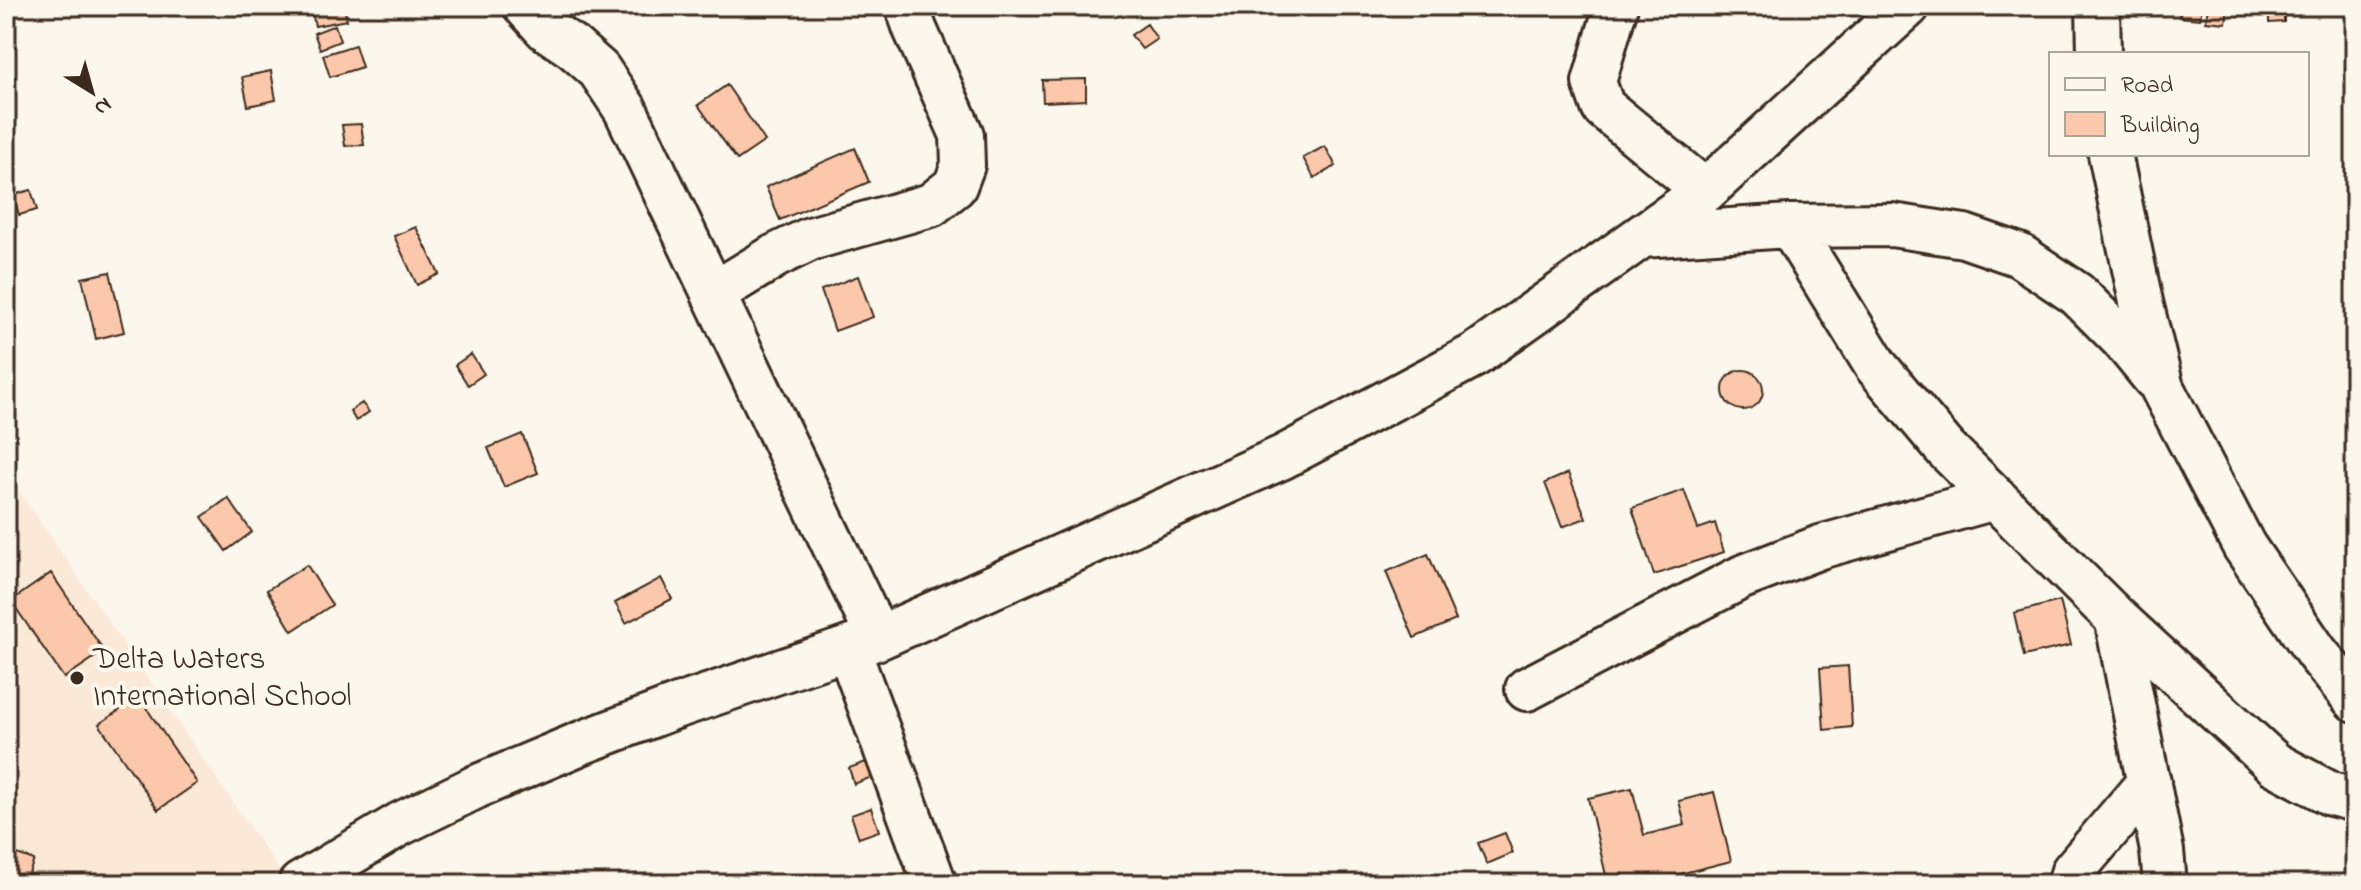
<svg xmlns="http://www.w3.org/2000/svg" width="2361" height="890" font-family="'Indie Flower',sans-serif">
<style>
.built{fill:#fbe9d8}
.building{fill:#fbc8ab;stroke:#3b2a1e;stroke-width:2}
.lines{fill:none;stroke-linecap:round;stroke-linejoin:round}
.minor-casing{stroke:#3b2a1e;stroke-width:48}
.minor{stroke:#fbf7ec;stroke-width:42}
.poi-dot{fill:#3b2a1e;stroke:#fbf7ec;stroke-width:3}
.labels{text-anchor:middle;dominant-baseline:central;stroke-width:8;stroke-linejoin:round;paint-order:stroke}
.poi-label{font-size:32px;fill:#3b2a1e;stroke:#fbf7ec;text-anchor:start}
</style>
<rect width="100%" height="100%" fill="#fbf7ec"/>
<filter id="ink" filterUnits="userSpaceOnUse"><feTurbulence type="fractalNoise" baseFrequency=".0125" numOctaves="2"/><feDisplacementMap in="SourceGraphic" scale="16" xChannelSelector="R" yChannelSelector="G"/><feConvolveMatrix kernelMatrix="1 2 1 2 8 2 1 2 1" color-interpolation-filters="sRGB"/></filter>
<g filter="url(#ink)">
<path class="built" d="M6 472 289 884H6Z"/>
<path class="building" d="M344 6 347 20 315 26 311 7Z
M2181 6H2202L2200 19 2179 17Z
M2208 6H2228L2226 23 2206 21Z
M2284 9V22L2269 23V10Z
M1147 24 1157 39 1142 49 1131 35Z
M335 25 340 41 320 49 314 33Z
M355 45 362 67 330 77 323 55Z
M271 71 276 100 248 106 242 77Z
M1086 79V100L1043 102 1042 80Z
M727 85 765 141 737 160 698 105Z
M361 124 364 145 345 146 342 125Z
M1325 146 1336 166 1314 178 1303 158Z
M855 148 869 182 780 220 766 187Z
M31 190 37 210 19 215 13 195Z
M416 227 439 274 417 285 394 236Z
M110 272 124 332 96 339 82 278Z
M858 276 873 317 835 331 821 290Z
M471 354 484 374 468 385 455 365Z
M1723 390a20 20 0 1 1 40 0a20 20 0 1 1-40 0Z
M362 403 369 412 356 421 350 411Z
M522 434 538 473 504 487 488 448Z
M1568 473 1586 518 1562 527 1545 483Z
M1684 490 1698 529 1715 523 1724 552 1654 575 1632 508Z
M228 498 252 532 226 551 202 517Z
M1428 554 1456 620 1414 638 1386 572Z
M307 565 332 605 292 631 267 590Z
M51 573 104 651 64 678 11 601Z
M661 578 672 599 626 623 615 603Z
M2060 601 2071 645 2024 656 2014 613Z
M1848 666 1852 727 1824 730 1820 668Z
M139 697 197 783 158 810 99 724Z
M866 762 872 777 854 784 849 768Z
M1632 788 1644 835 1685 825 1679 801 1714 792 1731 861 1640 884H1608L1588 798Z
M871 808 879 831 859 838 851 815Z
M1505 833 1513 853 1487 864 1478 843Z
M6 850 34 860 25 884H6Z"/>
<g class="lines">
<defs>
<path id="minor" d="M525 6 546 29 574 48 599 70 625 109 878 638
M1616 6 1594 82 1603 107 1705 191
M2098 6 2099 54
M2110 154 2141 302 2162 388 2244 546 2316 652 2355 700
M1790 226 1876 366 1946 449 2116 618 2275 764 2331 794 2355 800
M1642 236 1790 226 1892 225 1964 236 2019 255 2077 294 2122 339 2154 378
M713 294 775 256 810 239 931 205 955 186 963 165 962 135 915 29 907 6
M2116 618 2162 851 2165 884
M848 648 935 884
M1527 689 1742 577 1820 547 1995 498
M300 884 400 824 476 787 581 743 678 706 878 638 1283 457 1475 355 1705 191 1908 6
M2069 884 2073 871 2149 782"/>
</defs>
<use href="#minor" class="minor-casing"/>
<use href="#minor" class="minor"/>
</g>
</g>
<circle class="poi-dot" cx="77" cy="678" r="8"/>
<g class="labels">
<g class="poi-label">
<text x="93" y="660">Delta Waters<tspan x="93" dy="37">International School</tspan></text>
</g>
</g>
<rect width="2361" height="890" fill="none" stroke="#fbf7ec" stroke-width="32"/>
<rect x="16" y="16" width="2329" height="858" fill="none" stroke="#3b2a1e" stroke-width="3" filter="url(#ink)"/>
<rect x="2049" y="52" width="260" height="104" fill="#fbf7ec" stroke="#aea59a" stroke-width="2"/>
<rect x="2065" y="78" width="40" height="12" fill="#fbf7ec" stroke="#aea59a" stroke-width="2"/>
<text x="2121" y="92" font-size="24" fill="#3b2a1e">Road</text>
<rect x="2065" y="112" width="40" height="24" fill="#fbc8ab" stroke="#aea59a" stroke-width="2"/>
<text x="2121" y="132" font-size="24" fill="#3b2a1e">Building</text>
<g transform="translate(92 92) rotate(143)" stroke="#fbf7ec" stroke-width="6" paint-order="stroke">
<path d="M0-6L14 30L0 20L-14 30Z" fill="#3b2a1e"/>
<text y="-12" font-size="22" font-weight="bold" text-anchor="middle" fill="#3b2a1e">N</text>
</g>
</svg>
